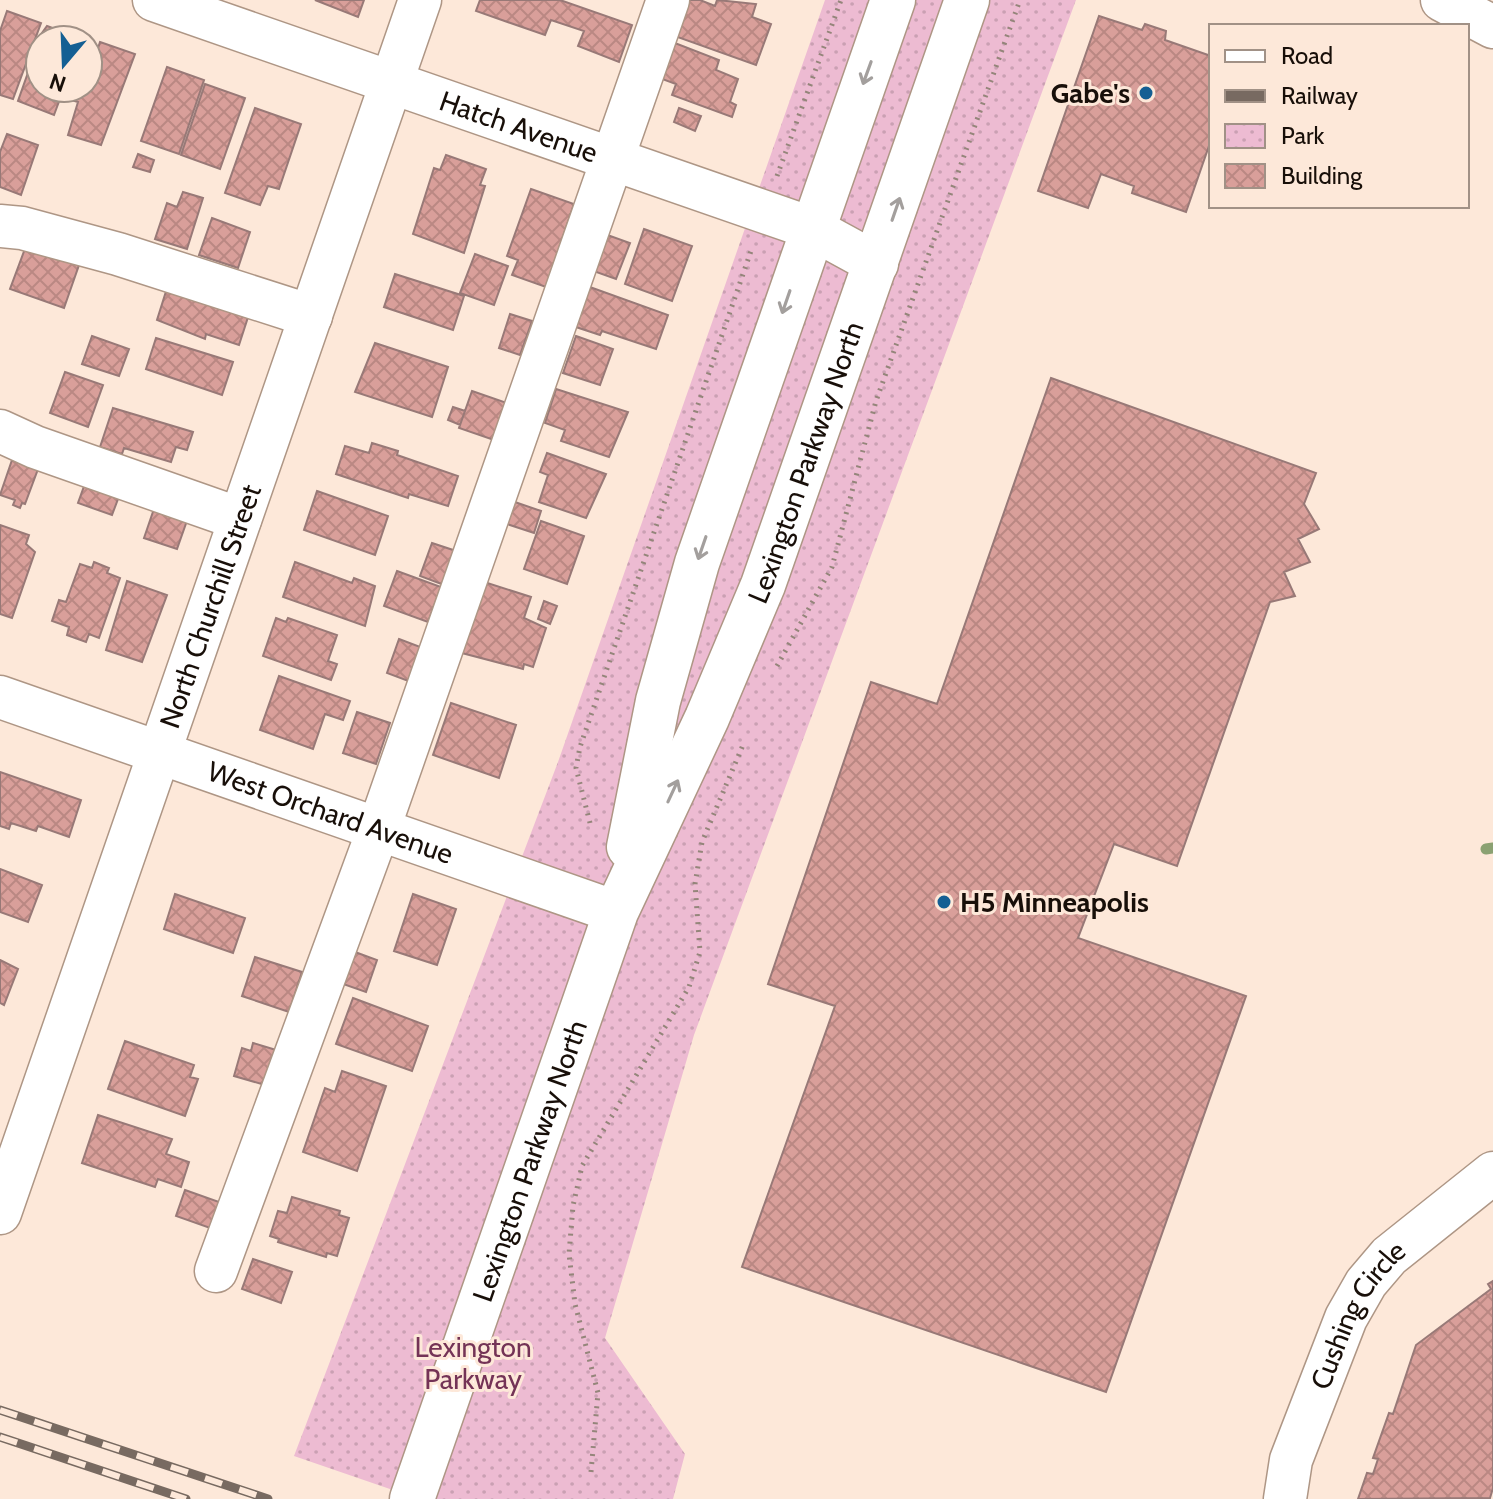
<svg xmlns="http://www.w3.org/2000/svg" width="1493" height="1499" font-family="Cabin,sans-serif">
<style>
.park{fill:url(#park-dots)}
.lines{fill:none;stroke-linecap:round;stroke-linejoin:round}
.stream{stroke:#8ba172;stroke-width:11}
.building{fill:url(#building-cross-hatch);stroke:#987977;stroke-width:2}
.minor-casing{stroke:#ae9685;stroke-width:45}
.major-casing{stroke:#ae9685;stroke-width:47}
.path{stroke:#94857a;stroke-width:5;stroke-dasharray:2 6;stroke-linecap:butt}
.minor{stroke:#fff;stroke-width:42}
.major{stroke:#fff;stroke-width:44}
.rail-casing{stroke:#786a61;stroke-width:9}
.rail{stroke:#fde8d9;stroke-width:6;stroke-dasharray:18;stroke-linecap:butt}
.oneway{stroke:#a39f9d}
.poi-dot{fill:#145f93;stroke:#fde8d9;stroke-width:3}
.labels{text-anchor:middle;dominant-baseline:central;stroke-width:6;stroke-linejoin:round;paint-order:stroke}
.poi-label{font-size:28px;font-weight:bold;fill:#180f09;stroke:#fde8d9;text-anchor:end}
.street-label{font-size:28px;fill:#180f09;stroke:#fde8d9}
.park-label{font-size:28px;fill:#743356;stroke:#fde8d9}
</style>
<defs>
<pattern id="park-dots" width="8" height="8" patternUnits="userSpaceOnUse" patternTransform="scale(2)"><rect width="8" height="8" fill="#edbbd2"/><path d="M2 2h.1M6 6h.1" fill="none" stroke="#caa0b3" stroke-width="1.8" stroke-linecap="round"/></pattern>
<pattern id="building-cross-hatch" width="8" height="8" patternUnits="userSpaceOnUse" patternTransform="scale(2)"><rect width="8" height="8" fill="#d99f9a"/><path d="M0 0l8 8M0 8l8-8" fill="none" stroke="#ba8883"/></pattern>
</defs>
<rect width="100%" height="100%" fill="#fde8d9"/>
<path class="park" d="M825 0H1076L694 1035 605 1338 685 1454 673 1499H419L294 1456 558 762Z"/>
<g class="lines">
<path class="stream" d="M1486 849 1493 848"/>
</g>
<path class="building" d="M315 0H364L358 17Z
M480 0H560L632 25 619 62 578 46 584 31 551 20 545 35 476 11Z
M681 0H700L715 6 717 0 756 4 752 17 771 24 756 65 669 34Z
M7 11 41 23 13 99 0 95V31Z
M1099 16 1142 30 1145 24 1166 31 1165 40 1211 56V140L1186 212 1132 193 1134 186 1101 174 1088 208 1038 191Z
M47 26 80 38 40 40V88H64L54 115 18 101 42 33Z
M667 40 719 60 716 70 738 79 730 102 736 105 732 117 672 95 676 84 654 76Z
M100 42 135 54 101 145 68 135 78 102 68 99 72 88H88V65L92 66Z
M167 67 204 80 179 154 141 141Z
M205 84 245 98 220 169 181 155Z
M255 108 301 124 279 189 268 186 260 205 225 193Z
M679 108 701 116 695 131 674 122Z
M7 134 38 145 21 195 0 187V152Z
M138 154 154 160 150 172 133 167Z
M446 155 486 169 480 185 485 186 464 253 413 234 434 168 440 170Z
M531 189 574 204 546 287 512 275 518 260 507 256Z
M183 192 203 198 187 249 155 239 167 203 177 207Z
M212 218 250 232 238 268 199 255Z
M644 229 692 246 672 301 625 284Z
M599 232 630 243 616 279 585 268Z
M26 246 79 265 64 308 10 289Z
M475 254 508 266 494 305 460 293Z
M395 274 464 296 453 330 384 307Z
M168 285 249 314 239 345 206 334 205 339 157 320Z
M587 286 668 315 656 349 602 331 600 335 573 326Z
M510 314 532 321 520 355 499 348Z
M92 336 129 349 119 376 82 364Z
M576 336 613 349 600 385 563 373Z
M156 338 233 362 222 395 146 369Z
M375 343 448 367 432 417 355 392Z
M65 372 103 385 88 427 50 413Z
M1051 378 1316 473 1304 504 1319 529 1298 539 1310 562 1284 572 1295 596 1270 602 1177 866 1114 844 1078 938 1246 996 1106 1392 742 1267 835 1006 768 984 871 682 937 704Z
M556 389 628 412 609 457 561 441 565 430 545 423Z
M472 391 507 403 494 440 459 428Z
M453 407 465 411 460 425 448 420Z
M113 408 193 432 187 450 176 447 171 462 124 448 122 454 100 447Z
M372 443 398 451 397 455 458 476 448 506 409 494 408 498 336 474 345 446 369 453Z
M547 453 606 474 586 518 539 502 548 475 540 472Z
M12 460 38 469 25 504 22 503 20 508 13 505 15 500 0 495Z
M87 478 121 491 112 515 78 503Z
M317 491 388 516 375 555 304 530Z
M157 500 190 512 177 549 144 538Z
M509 500 541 511 534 533 501 522Z
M541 521 584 536 567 584 524 569Z
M0 525 29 535 26 544 35 552 12 618 0 614Z
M432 543 456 551 444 585 420 576Z
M94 562 109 568 107 573 120 578 99 638 89 634 86 642 67 635 69 627 52 621 59 600 66 602 80 564 92 568Z
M295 562 352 583 354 578 375 586 365 626 283 597Z
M397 571 441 587 428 622 384 606Z
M127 581 167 595 142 662 106 650Z
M481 581 531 597 524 618 546 628 533 667 524 664 523 669 458 652Z
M544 601 557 606 550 624 538 619Z
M276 618 286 622 288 618 337 635 328 661 337 664 331 680 263 656Z
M399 639 423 648 411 682 387 673Z
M279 676 350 701 343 720 325 714 313 749 260 730Z
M451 703 516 725 499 778 433 755Z
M357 712 390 723 376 764 343 753Z
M0 772 81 800 69 837 38 826 36 831 11 823 9 829 0 826Z
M0 869 42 885 28 922 0 912Z
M175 894 245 918 233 953 164 929Z
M413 894 456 909 437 965 394 951Z
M355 952 377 960 366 992 343 984Z
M255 957 302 972 289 1012 242 996Z
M0 960 18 969 4 1005 0 1003Z
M353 998 428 1026 412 1071 336 1044Z
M125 1041 194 1065 190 1077 198 1079 185 1116 108 1089Z
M253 1043 276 1050 265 1085 234 1076 242 1048 251 1051Z
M342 1071 386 1086 357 1171 303 1152 325 1088 335 1092Z
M98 1115 172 1139 166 1154 189 1162 181 1187 158 1179 155 1187 82 1163Z
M185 1190 222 1203 213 1229 176 1216Z
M292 1197 340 1211 339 1215 349 1218 337 1256 327 1253 326 1257 278 1242 279 1239 270 1236 278 1211 287 1213Z
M253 1259 292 1272 281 1303 242 1289Z
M1493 1281V1488L1490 1498 1358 1499 1367 1473 1373 1474 1378 1459 1373 1458 1389 1413 1393 1414 1416 1345 1491 1289 1488 1284Z"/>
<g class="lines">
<defs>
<g id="minor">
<path id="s1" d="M154 0 811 228 877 264"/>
<path d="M1442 0 1493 27"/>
<path d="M0 226 22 228 118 254 311 316"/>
<path d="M0 431 35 447 240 519"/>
<path id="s2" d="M0 697 616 912"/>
<path id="s3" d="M0 1213 420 0"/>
<path d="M216 1271 379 828 668 0"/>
<path id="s4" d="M1285 1499 1291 1460 1346 1318 1366 1283 1389 1256 1493 1173"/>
</g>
<g id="major">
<path d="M629 847 658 701 697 563 893 0"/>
<path id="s5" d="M412 1499 616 912 707 718 763 585 967 0"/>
</g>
</defs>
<use href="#minor" class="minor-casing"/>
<use href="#major" class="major-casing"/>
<path class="path" d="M777 176 841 0
M777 666 832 567 876 401 1020 0
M590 823 576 768 580 747 752 248
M591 1472 598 1393 575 1304 569 1254 573 1206 582 1166 689 987 700 952 695 884 702 842 743 745"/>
<use href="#minor" class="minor"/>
<use href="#major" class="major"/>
<defs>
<path id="rail" d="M0 1410 268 1499
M0 1437 186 1499"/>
</defs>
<use href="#rail" class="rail-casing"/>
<use href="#rail" class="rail"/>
</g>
<defs><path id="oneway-shaft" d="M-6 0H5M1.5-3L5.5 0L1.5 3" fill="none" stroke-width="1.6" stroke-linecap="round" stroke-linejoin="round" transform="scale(2)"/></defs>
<g class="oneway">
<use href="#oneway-shaft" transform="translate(867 73) rotate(110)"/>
<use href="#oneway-shaft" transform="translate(896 209) rotate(-71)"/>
<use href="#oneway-shaft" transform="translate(786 302) rotate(109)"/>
<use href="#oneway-shaft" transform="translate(702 548) rotate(109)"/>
<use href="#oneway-shaft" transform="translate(673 791) rotate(-65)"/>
</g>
<g class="poi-dot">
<circle cx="1146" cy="93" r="8"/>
<circle cx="944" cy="902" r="8"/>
</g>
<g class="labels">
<g class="poi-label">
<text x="1130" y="93">Gabe's</text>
<text x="960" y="902" text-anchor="start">H5 Minneapolis</text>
</g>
<g class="street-label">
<text stroke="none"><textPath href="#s1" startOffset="386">Hatch Avenue</textPath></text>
<text stroke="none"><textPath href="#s5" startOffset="1110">Lexington Parkway North</textPath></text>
<text stroke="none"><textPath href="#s3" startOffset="642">North Churchill Street</textPath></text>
<text stroke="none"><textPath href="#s2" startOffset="350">West Orchard Avenue</textPath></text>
<text stroke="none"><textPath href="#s5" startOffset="358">Lexington Parkway North</textPath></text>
<text stroke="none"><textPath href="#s4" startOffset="200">Cushing Circle</textPath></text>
</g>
<g class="park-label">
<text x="473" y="1347">Lexington<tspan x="473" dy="32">Parkway</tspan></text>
</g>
</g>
<rect x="1209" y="24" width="260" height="184" fill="#fde8d9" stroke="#a19186" stroke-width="2"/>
<rect x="1225" y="50" width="40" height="12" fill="#ffffff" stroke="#a19186" stroke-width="2"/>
<text x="1281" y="64" font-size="24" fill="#180f09">Road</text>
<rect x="1225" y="90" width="40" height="12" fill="#786a61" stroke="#a19186" stroke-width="2"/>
<text x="1281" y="104" font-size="24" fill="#180f09">Railway</text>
<rect x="1225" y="124" width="40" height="24" fill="url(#park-dots)" stroke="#a19186" stroke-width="2"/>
<text x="1281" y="144" font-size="24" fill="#180f09">Park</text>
<rect x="1225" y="164" width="40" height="24" fill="url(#building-cross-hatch)" stroke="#a19186" stroke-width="2"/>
<text x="1281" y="184" font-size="24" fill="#180f09">Building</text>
<g transform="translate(64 64) rotate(199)"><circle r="38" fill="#fde8d9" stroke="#a19186" stroke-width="2"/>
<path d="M0-6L14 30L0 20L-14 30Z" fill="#145f93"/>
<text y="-12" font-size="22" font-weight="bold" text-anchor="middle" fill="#180f09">N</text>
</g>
</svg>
